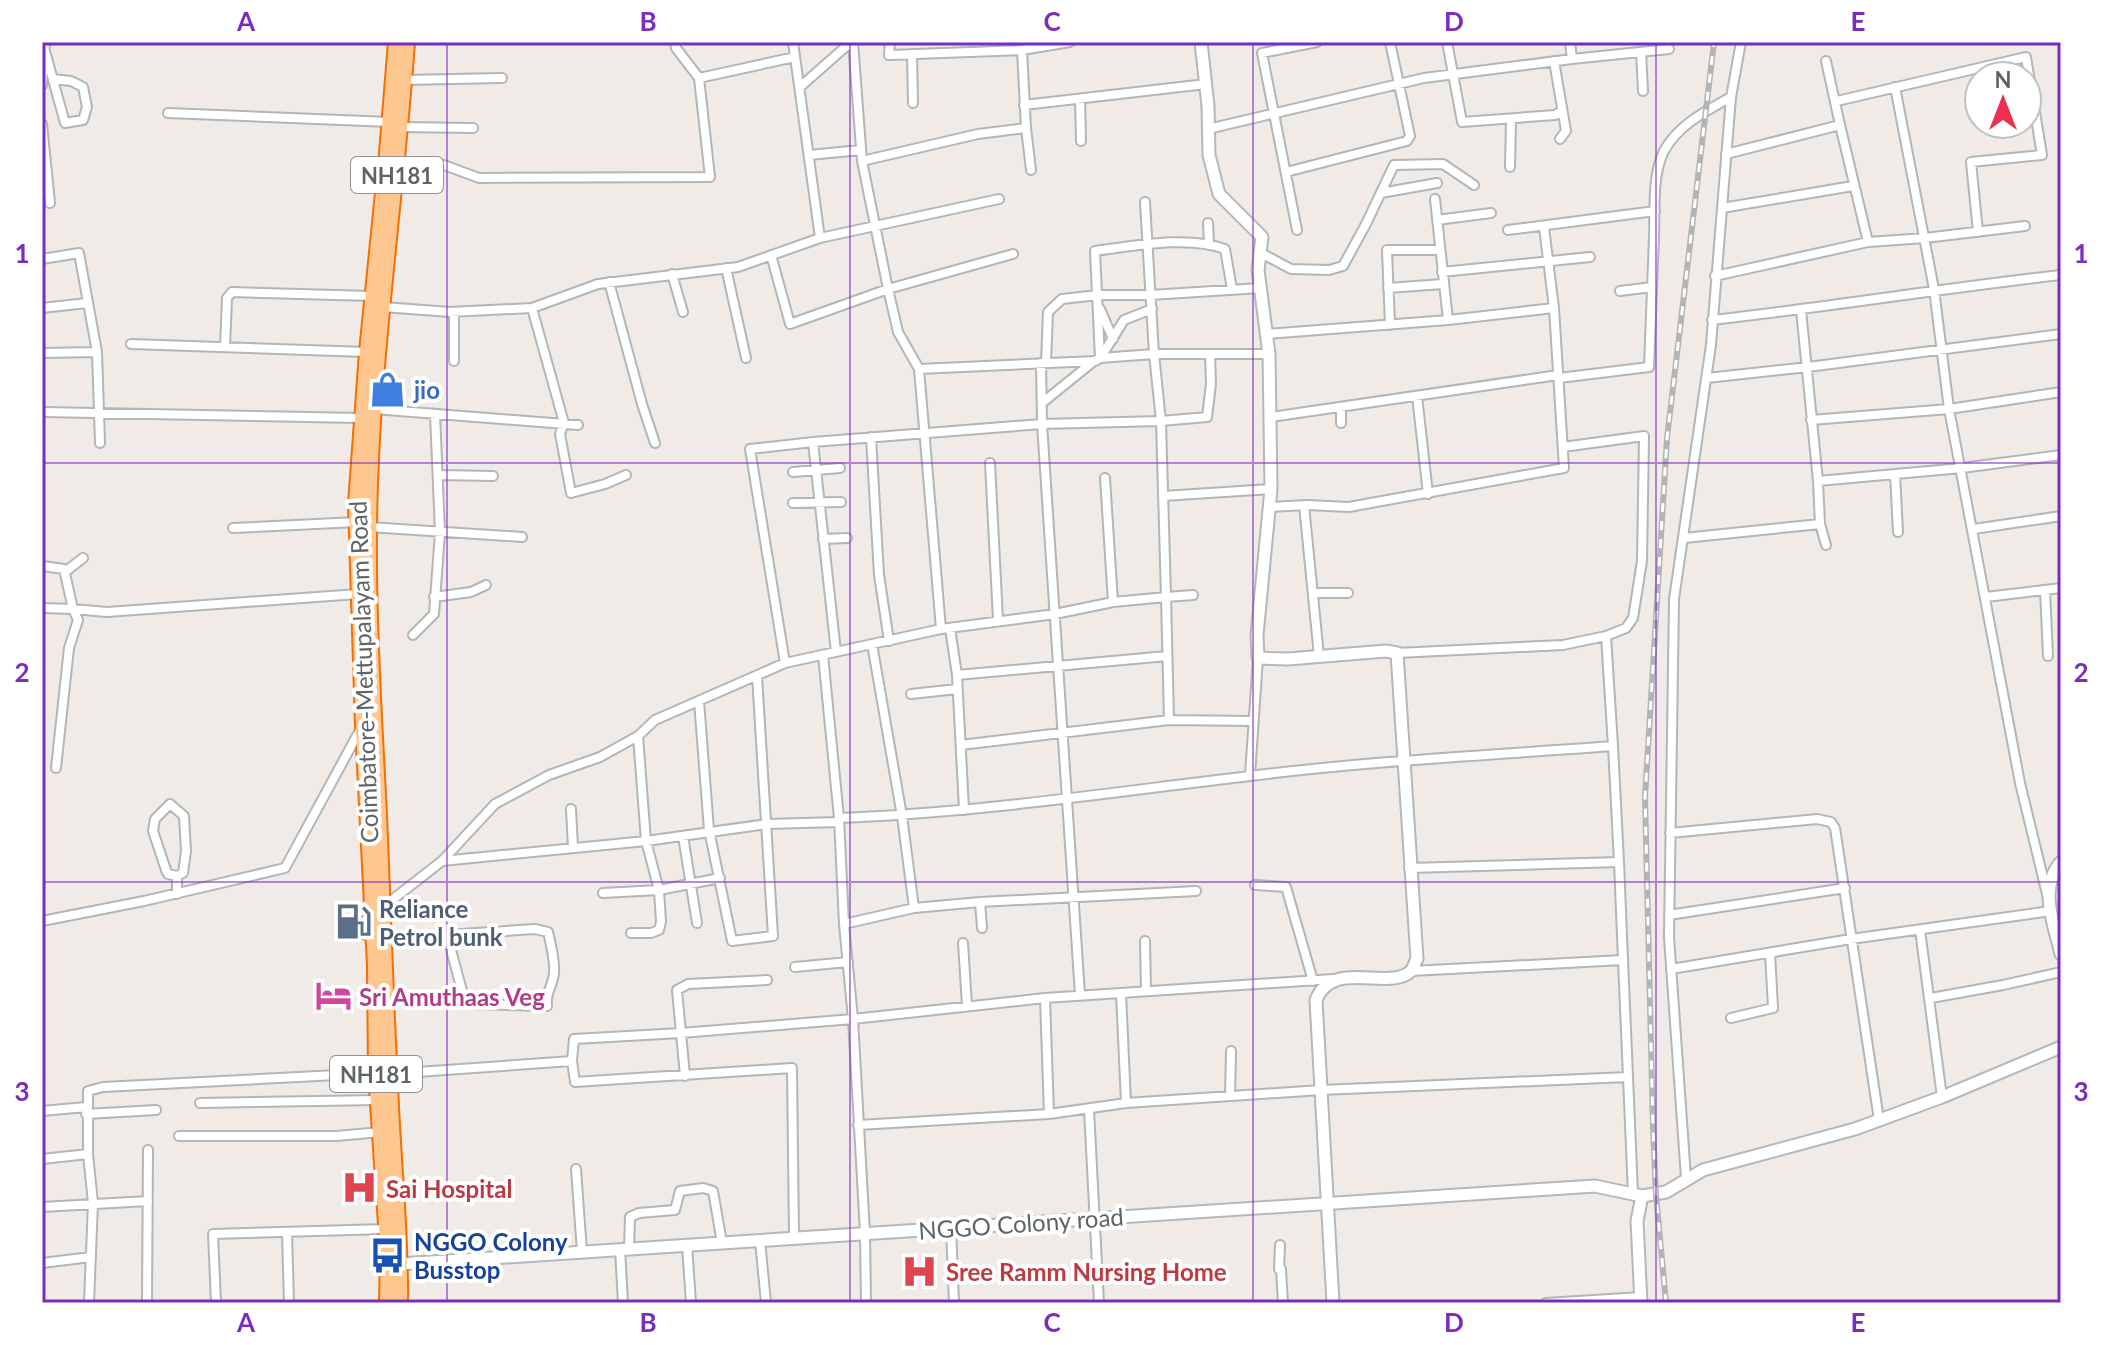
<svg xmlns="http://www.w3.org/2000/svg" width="2103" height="1345" font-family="Lato,sans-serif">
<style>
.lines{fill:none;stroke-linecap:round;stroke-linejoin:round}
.street-casing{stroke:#b1b6b9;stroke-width:12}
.secondary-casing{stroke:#b2b8bb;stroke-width:15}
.highway-casing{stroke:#f66f00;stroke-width:18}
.street{stroke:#fff;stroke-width:8}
.secondary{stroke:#fff;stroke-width:11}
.highway{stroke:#fec78f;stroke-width:14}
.rail-casing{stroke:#b3b4b5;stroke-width:6}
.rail{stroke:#fff;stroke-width:3;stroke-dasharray:9;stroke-linecap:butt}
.grid{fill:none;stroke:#7b2cbf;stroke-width:2;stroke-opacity:0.55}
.labels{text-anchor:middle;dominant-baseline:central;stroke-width:8;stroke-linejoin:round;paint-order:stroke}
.shield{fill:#fff;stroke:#8e9295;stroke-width:2}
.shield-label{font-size:22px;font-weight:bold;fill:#5d6467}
.shop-label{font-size:24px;font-weight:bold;fill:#366cbe;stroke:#fff;text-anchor:start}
.street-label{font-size:24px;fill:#5d6467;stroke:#fff}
.service-label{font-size:24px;font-weight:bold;fill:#4e5e75;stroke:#fff;text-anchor:start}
.hotel-label{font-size:24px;font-weight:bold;fill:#b23c85;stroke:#fff;text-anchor:start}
.health-label{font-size:24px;font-weight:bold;fill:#be3a42;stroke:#fff;text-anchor:start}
.transit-label{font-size:24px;font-weight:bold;fill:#164399;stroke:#fff;text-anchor:start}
.neatline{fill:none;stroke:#7b2cbf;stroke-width:3}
.grid-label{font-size:26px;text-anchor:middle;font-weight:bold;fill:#7b2cbf}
</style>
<rect width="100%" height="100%" fill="#f0ebe6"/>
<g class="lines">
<defs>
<path id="street" d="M853 42 862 161
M890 42 889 55 1022 50 1026 128 978 134 862 161 888 289 1013 254
M1447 42 1462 122 1555 115 1562 111
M1022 50 1070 42
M45 51 65 123 83 120 87 107 83 87 71 81 53 79
M1641 52 1643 91
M912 54 913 103
M1572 59 1669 49
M1554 61 1566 131 1560 139
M1826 61 1840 125
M699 78 795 57
M404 80 502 78
M42 85 45 42
M800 87 851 42
M1895 87 1934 289 1949 409 2020 783 2047 894
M1080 99 1081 141
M1837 101 2026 57 2042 155 1971 162 1978 232
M1024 105 1206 84
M168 113 390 122
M42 124 50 203
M400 127 473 128
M1026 128 1031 170
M1208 129 1424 78 1572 59 1570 42
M1726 154 1840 125 1868 242 1925 238 2025 226
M809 155 861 150
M398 162 444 165 479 178 710 177 699 78 676 48 675 42
M1510 167 1511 120
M1286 172 1407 141 1410 136 1390 42
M1381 193 1437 183
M1435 199 1448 320
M1145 202 1154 354 1161 421 1207 417 1211 384 1210 354
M1722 208 1853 186
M1437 220 1491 213
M1208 223 1209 243
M1544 227 1554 308
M1297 230 1262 53 1317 42
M1508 230 1655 211
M820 238 999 199
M1261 253 1291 269 1329 270 1343 266 1366 224 1394 165 1443 164 1474 185
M771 255 790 324 888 289 898 332 919 369 941 629
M42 259 79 253 97 352 100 443
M726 268 746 358
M1442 272 1590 257
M672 274 683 312
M1715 276 1868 242
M609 282 642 404 655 443
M1388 288 1443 284
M1620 291 1652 287
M383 307 450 312 532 308 598 284 738 267 820 238 793 42
M42 308 87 303
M532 308 564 423 560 434 571 493 605 484 626 475
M1100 309 1113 339
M1801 310 1818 481 1962 468 2061 455
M1712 320C1829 307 1944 288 2061 275
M1390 325 1387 250H1439
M1266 334 1448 320 1554 308 1564 468 1349 507 1307 505 1269 507
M131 344 367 352
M225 347 227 298 232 292 372 296
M42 353 97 352
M1101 357 1124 320 1152 309
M1100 358 1095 251C1134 246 1188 235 1225 249L1232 289
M454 361V312
M1046 363 1048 312 1062 299 1098 295H1150L1261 288
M919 369 1095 361 1100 358 1154 354H1269
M1559 378 1649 367C1651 324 1652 280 1654 237 1655 210 1652 175 1664 151 1678 125 1706 111 1731 97
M1707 378 1808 367 2061 334
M1417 396 1428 494
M1042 403 1094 361
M1341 408V423
M374 409 578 425
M42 412 361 418
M1271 417 1558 375
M1811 420 1949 409 2061 392
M871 437 879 575 889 641
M813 442 836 652
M1563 447 1644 436 1642 561 1633 618 1626 628 1606 636
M990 463 998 620
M793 472 840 468
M1895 474 1898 532
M439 475 493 476
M1105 478 1113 602
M1818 481 1820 524 1826 545
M1163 496 1271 489
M793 503 841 502
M1304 505 1319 656
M369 527 522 537
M233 528 357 522
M1974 529 2061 516
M1684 538 1820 524
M823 539 847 538
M42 566 64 569 73 609 107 612 358 594
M65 572 83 558
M2045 590 2048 656
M1313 593H1348
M434 597 471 592 486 585
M1986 597 2061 588
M42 608 73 609 78 620 69 648 56 768
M950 628 957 675 964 810
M413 635 434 614 440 532 435 414
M872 644 902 816 914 908
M1397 653 1563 645 1606 636 1613 746
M823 655 839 818
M785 663 941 629 1055 614 1113 602 1166 597 1161 421 1042 424 1041 363
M957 675 1167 656
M911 694 957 689
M699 701 709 830 732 941 773 936 757 676
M1169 720 1166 597 1193 595
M638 736 646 841 659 890 720 878
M961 745 1169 720 1252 721
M1250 775 1258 658
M571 809 573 848
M1670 833 1817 819 1831 822 1835 828 1879 1120
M683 836 697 923
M442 861 646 841 767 824 839 822
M1619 862 1623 960
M177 876 183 873 186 851 184 816 170 804 155 819 153 831 166 870 168 874 177 876V894
M1255 885 1286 887 1313 981
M603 893 659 890 661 922 659 930 651 933H631
M980 902 982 928
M371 905 356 914 357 932 373 938
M383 907 442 861 495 804 549 775 600 757 638 736 655 720 785 663 750 449 813 442 1042 424 1080 995
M1669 915 1845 888
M42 921 144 901 285 868 360 730
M844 924 914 908 980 902 1196 891
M1920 930 1942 1097
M385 939 535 929 548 932C551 946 555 959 554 973 553 986 545 993 547 1006L473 1004 464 998 447 935
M1145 941 1146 991
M963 943 967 1006
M795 967 848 962
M1671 969 1851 939 2051 911
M1411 971 1623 960 1633 1194
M1121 993 1126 1103
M1045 998 1049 1114
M1931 998 2003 985 2061 972
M1731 1018 1773 1008 1770 953
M389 1074 572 1061
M685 1076 677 990 688 984 767 980
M1230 1096 1231 1051
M200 1103 379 1100
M1089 1109 1099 1303
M42 1111 86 1107
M86 1114 156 1110
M858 1125 1049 1114 1126 1103 1321 1090 1628 1077
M179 1136H336L381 1132
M42 1159 88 1154
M576 1169 582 1252
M1686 1178 1669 937 1674 599 1711 345 1731 97 1741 42
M42 1207 148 1201
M951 1227 954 1303
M287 1232 289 1303
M794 1238 792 1068 575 1082 572 1061 574 1039 681 1033 853 1019 844 924 839 818C977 813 1113 792 1250 776 1370 761 1492 755 1613 746L1619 862 1409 868
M760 1240 766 1303
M687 1245 691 1303
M1280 1245 1279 1269H1281L1283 1303
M620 1249 623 1303
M629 1249 630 1217 639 1213 675 1210 680 1191 703 1188 713 1191 722 1243
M42 1263 91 1257
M89 1303 93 1203 88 1154V1091L103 1087 376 1073
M147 1303 148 1150
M216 1303 213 1234 386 1229
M866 1303 865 1233 853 1019 1045 998 1333 979
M1546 1303 1641 1297"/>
<path id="secondary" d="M1201 42 1208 106 1209 155 1219 194 1262 237 1258 270 1269 354 1271 489 1257 635 1258 658 1288 659 1386 651 1397 653 1417 959C1415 962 1414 967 1412 970 1391 993 1333 957 1316 1000L1333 1303
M2061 862C2038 888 2054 924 2061 954
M400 1264 1595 1186 1642 1196
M1641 1303 1637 1221 1642 1196 1666 1192 1703 1170 1855 1129 1942 1097 2061 1047"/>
<path id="highway" d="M387 1303 388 1255 376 1073 375 965 363 726 356 504 367 352 387 153 396 42
M400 1303C401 1237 394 1172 391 1106 386 1009 383 912 379 815 375 730 369 646 369 561 367 387 395 215 407 42"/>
</defs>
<use href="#street" class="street-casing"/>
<use href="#secondary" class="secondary-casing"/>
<use href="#highway" class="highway-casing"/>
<use href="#street" class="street"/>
<use href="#secondary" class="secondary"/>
<use href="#highway" class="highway"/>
<defs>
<path id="rail" d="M1666 1303 1656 1195 1653 1128 1645 797 1667 438 1714 42"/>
</defs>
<use href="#rail" class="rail-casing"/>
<use href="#rail" class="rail"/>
</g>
<path class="grid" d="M447 42V1303M850 42V1303M1253 42V1303M1656 42V1303M42 463H2061M42 882H2061"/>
<defs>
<symbol id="shop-bare" viewBox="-9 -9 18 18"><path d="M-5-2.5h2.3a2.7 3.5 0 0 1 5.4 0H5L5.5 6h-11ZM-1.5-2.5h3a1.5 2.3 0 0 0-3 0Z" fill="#3f7fe0" stroke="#fff" stroke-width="2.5" paint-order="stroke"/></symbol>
<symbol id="fuel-bare" viewBox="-9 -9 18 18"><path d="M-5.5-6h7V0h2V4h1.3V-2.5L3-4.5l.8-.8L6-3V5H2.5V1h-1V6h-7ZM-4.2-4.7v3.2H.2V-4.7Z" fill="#5c6f8a" stroke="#fff" stroke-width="2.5" paint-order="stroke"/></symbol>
<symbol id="hotel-bare" viewBox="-9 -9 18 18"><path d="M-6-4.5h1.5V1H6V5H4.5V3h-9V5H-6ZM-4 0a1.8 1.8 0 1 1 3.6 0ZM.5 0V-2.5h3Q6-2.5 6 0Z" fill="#d1479c" stroke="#fff" stroke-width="2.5" paint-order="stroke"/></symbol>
<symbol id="hospital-bare" viewBox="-9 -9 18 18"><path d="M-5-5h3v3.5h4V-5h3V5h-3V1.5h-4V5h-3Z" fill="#e0444e" stroke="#fff" stroke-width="2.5" paint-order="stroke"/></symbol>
<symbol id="bus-bare" viewBox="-9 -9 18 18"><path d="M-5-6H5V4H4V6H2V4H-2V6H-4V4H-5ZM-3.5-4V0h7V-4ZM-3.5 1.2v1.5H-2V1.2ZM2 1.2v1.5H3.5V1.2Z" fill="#1a4fb4" stroke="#fff" stroke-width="2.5" paint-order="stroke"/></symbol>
</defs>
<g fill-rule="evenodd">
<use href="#shop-bare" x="362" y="364" width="51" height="51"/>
<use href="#fuel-bare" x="328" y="896" width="51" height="51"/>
<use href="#hotel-bare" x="308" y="970" width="51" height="51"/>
<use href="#hospital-bare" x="334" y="1162" width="51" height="51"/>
<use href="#bus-bare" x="362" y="1230" width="51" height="51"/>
<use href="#hospital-bare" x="894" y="1246" width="51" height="51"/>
</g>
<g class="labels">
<g class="shield">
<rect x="351" y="157" width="92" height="36" rx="6"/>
<rect x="330" y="1056" width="92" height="36" rx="6"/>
</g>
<g class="shield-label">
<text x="397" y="175">NH181</text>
<text x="376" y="1074">NH181</text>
</g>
<g class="shop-label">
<text x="414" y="389">jio</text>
</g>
<g class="street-label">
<text transform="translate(363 672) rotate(-92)">Coimbatore-Mettupalayam Road</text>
<text transform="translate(1021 1223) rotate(-4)">NGGO Colony road</text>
</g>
<g class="service-label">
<text x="379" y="908">Reliance<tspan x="379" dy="28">Petrol bunk</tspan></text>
</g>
<g class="hotel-label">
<text x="359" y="996">Sri Amuthaas Veg</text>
</g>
<g class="health-label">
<text x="386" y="1188">Sai Hospital</text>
<text x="946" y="1271">Sree Ramm Nursing Home</text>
</g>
<g class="transit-label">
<text x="414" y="1241">NGGO Colony<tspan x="414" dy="28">Busstop</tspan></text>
</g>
</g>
<rect width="2103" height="1345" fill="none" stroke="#ffffff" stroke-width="88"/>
<g transform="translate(2003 100)"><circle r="38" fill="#ffffff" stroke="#bec1c2" stroke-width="2"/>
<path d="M0-6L14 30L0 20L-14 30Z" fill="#ec304e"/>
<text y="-12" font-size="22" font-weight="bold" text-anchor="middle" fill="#5d6467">N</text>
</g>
<rect x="44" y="44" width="2015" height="1257" class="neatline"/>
<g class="grid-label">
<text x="246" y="31">A</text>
<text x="648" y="31">B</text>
<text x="1052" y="31">C</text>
<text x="1454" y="31">D</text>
<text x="1858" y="31">E</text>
<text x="22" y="263">1</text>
<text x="2081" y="263">1</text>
<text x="22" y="682">2</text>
<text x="2081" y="682">2</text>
<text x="22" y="1101">3</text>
<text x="2081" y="1101">3</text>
<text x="246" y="1332">A</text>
<text x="648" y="1332">B</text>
<text x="1052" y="1332">C</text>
<text x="1454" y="1332">D</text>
<text x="1858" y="1332">E</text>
</g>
</svg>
